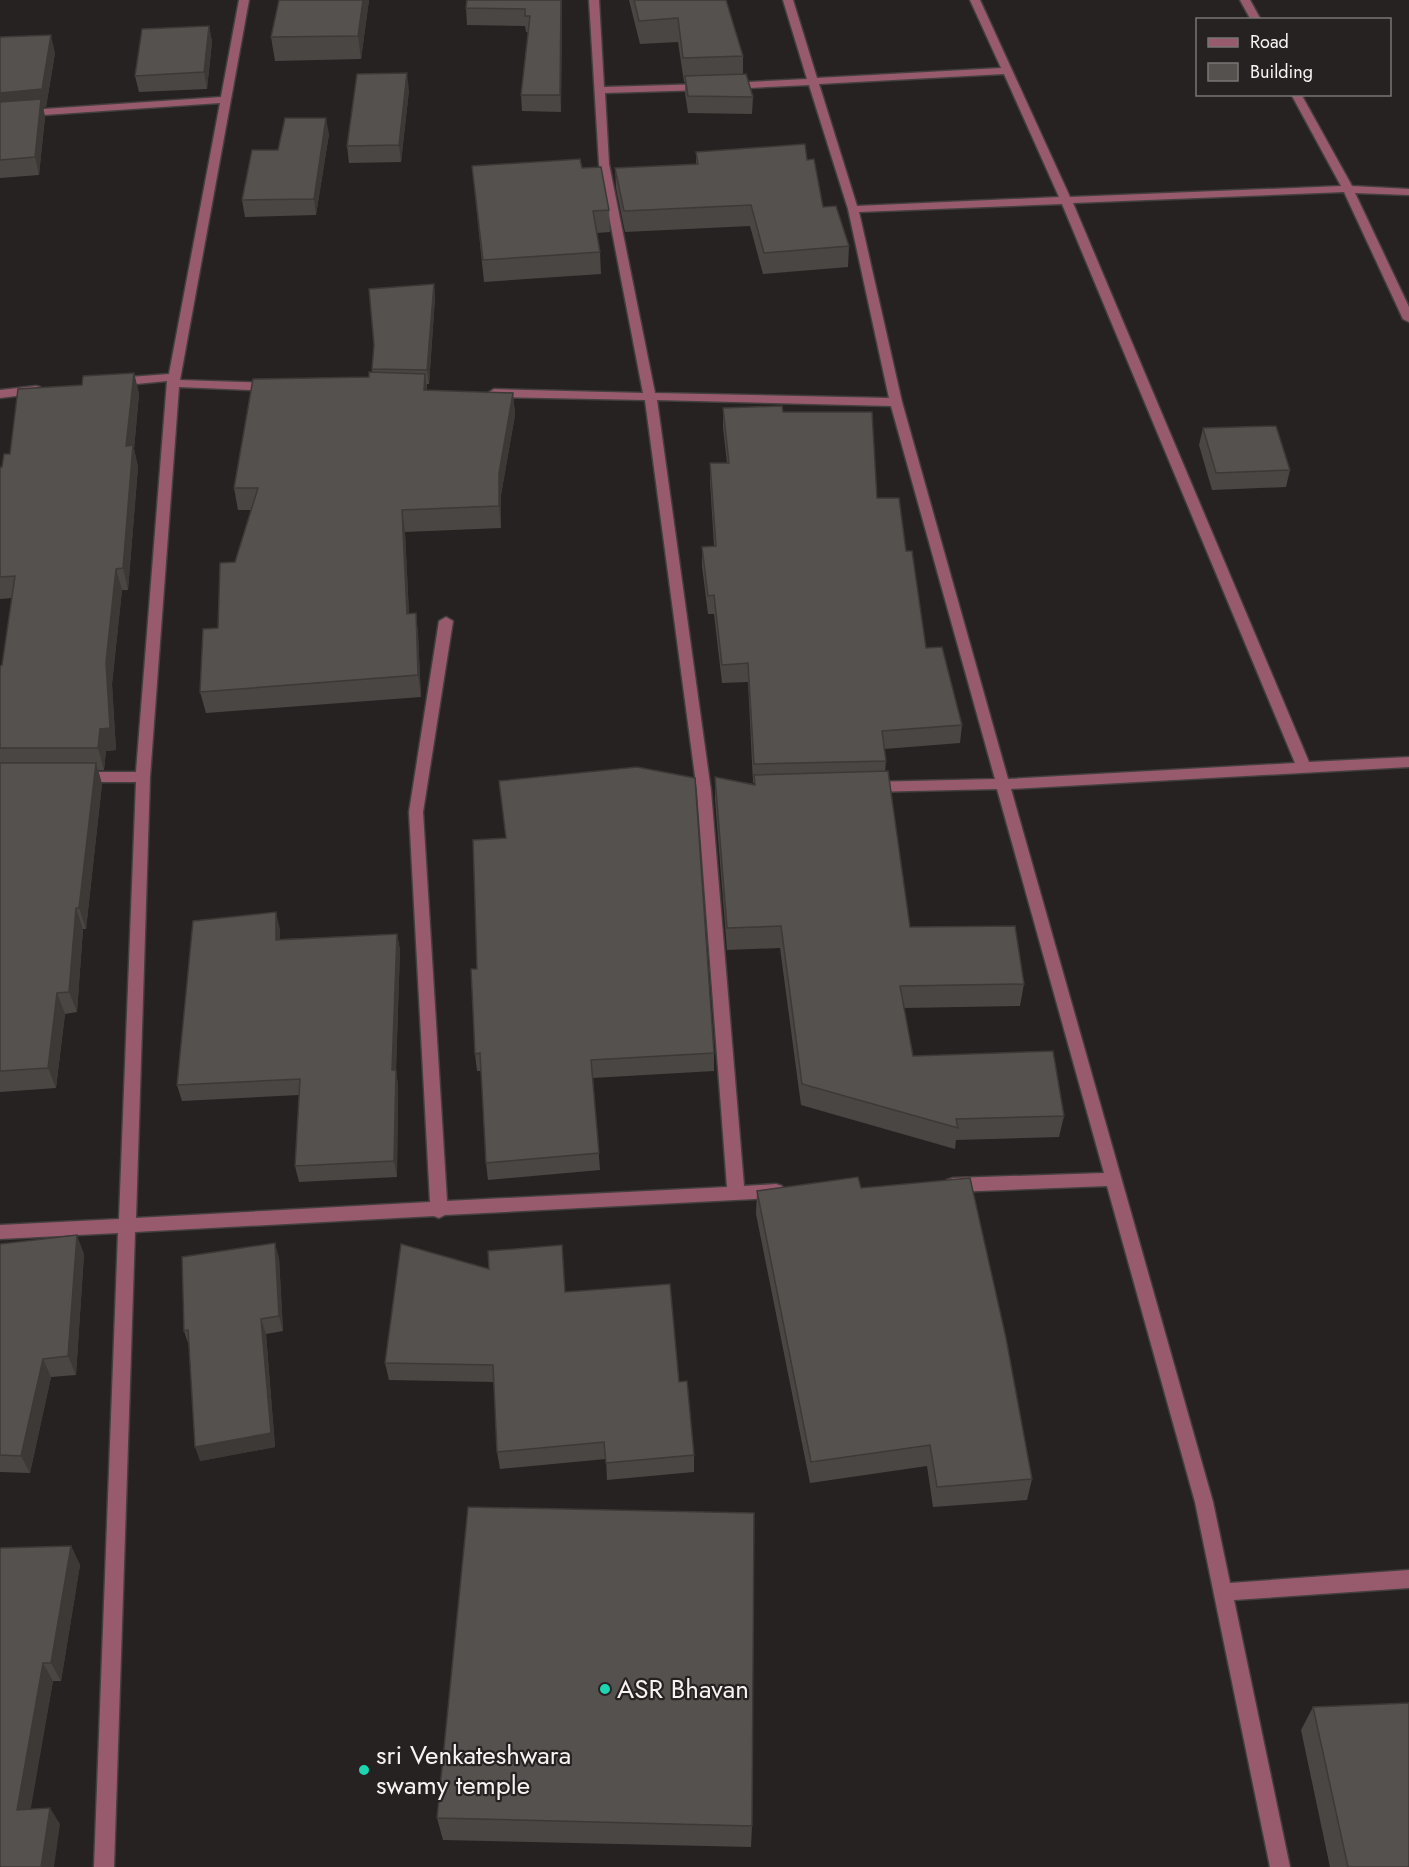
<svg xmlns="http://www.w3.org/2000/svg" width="1409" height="1867" font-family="Jost,sans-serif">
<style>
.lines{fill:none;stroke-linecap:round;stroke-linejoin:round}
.street-casing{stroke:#433f3e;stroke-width:3}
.street{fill:#985b6e;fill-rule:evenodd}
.wall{fill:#494643}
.shaded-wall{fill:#3c3937}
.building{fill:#55514e;stroke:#3c3937;stroke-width:1.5}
.poi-dot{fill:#1dd5b1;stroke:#262221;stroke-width:2}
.labels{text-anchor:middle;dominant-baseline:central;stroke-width:4.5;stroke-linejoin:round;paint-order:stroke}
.near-poi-label{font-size:26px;fill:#f6f3f2;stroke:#262221;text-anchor:start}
</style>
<rect width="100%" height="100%" fill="#262221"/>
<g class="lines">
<defs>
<path id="street" d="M239 0H249L180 380 272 383 278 387 272 391 179 387 150 777 136 1218 430 1202 409 812 439 621 446 617 453 621 423 812 447 1201 727 1187 697 791 645 400 494 397 488 393 494 389 643 393 599 164 589 0H599L604 87 704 84 709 87 704 90 605 93 609 164 655 393 889 398 848 209 809 85 728 89 723 86 728 83 807 79 783 0H793L817 78 1001 68 970 0H980L1070 197 1341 186 1291 94H1301L1352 186 1409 189V195L1355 193 1409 307V322L1403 319 1344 192 1073 203 1309 762 1409 757V767L1011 789 1213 1502 1230 1583 1409 1570V1588L1234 1600 1290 1867H1270L1195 1502 1107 1186 953 1192 947 1190 945 1185 947 1180 953 1178 1104 1173 997 789 870 792 863 787 870 782 995 779 891 406 657 400 711 791 744 1186 776 1184 782 1186 784 1191 782 1196 776 1198 445 1215 439 1218 434 1216 135 1232 114 1867H94L118 1233 0 1239V1225L119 1219 136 782H80L73 777 80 772H136L167 381 116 386 110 382 116 378 169 374 220 103 0 118V112L221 97ZM1004 74 1059 197 857 206 819 84ZM1062 204 1295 763 1008 779 902 402 859 212Z
M1240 0H1250L1261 20H1251Z
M36 386 40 387V393L0 398V390Z"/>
</defs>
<use href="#street" class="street-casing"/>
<use href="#street" class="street"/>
</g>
<path class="wall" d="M279 0H369L361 59 275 61 271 37Z
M467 0H562L561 112 522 111 521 95 528 32H526L525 26 467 25 466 8Z
M629 0H726L743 56V74L753 97 752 114 688 113 685 93V82H684L678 42 640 44Z
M209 26 212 42 207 89 139 92 135 76Z
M0 37 55 53 46 107H43L45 117 39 175 0 178Z
M409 90 401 162 349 163 347 146Z
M329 134 316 215 245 217 242 200 278 150Z
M696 152 807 160 823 207 849 246 848 267 763 274 750 226 625 232 616 188 615 168 696 164Z
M472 166 582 168 609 210 610 232 597 233 600 252 601 274 484 282Z
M434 284 435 298 429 384H427V391L513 393 515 415 501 495V528L405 532 409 614 416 613 418 635 421 697 206 713 200 692 235 562 251 510H238L234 488 369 377 372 372V369Z
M134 373 139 394 134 449 138 467 128 590H122L112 684 116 750 106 751 104 770H98L102 784 86 929H83L77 1012 65 1014 56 1088 0 1092V666L2 665 12 598 0 599V467H2L10 454 82 385Z
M723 408 783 412 877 498 906 551 926 648 962 725 960 743 884 749 886 761 885 772 910 927 1024 984 1020 1006 904 1008 913 1056 1064 1116 1059 1137 956 1140 955 1149 801 1105 780 948 727 950 715 800V777L754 784V783H753L748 682 722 683 714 614H708L702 566V547L714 546 710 482V463H727L723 427Z
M1203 428 1290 470 1286 487 1212 490 1199 445Z
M280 929V939L397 934 400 950 396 1070 398 1086 397 1177 299 1182 295 1166 299 1095 182 1101 177 1085Z
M714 1053V1071L593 1078 600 1170 488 1180 486 1163 481 1071H477L475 1054Z
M861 1188 1032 1479 1027 1500 933 1507 927 1466 810 1483 756 1214 757 1191Z
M0 1244 84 1254 76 1375 51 1377 30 1473 0 1472Z
M279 1258 283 1331 266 1334 275 1447 200 1461 189 1346 184 1331Z
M565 1292 679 1382 694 1455V1472L607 1480 606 1459 500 1469 497 1452 494 1382 389 1380 385 1363Z
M71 1546 80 1565 61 1681H53L30 1809 60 1824 0 1867V1548Z
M1313 1707 1409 1867H1330L1301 1730Z
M437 1818 752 1826 751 1847 443 1840Z"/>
<path class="shaded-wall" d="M363 0H369L361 59 358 36Z
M561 0H562L561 112 560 95Z
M209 26 212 42 207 89 204 72Z
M51 35 55 53 46 107H43L45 117 39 175 35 157 0 112V93Z
M407 73 409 90 401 162 399 145Z
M326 118 329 134 316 215 314 199Z
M434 284 435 298 429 384 427 370Z
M134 373 139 394 134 449 138 467 128 590 123 568 126 446Z
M425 374 428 396 424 390Z
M513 393 515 415 501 495V528L499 506V473Z
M402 510 405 532 410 636 407 614Z
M116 569 122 590 112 684 116 750 106 751 104 770 98 748Z
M416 613 418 635 421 697 418 675Z
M96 763 102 784 86 929 79 908Z
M76 908 83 929 77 1012 69 992Z
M276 912 280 929V956L276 940Z
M397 934 400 950 396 1070 398 1086 397 1177 394 1161 392 1070Z
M57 993 65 1014 56 1088 48 1068Z
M77 1235 84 1254 76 1375 68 1356Z
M275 1243 279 1258 283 1331 279 1316Z
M261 1319 266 1334 275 1447 200 1461 195 1447Z
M43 1359 51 1377 30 1473 21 1456Z
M71 1546 80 1565 61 1681 51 1663Z
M43 1663 53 1681 28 1825 17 1810Z
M50 1808 60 1824 54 1867H41Z"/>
<path class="building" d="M279 0H363L358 36 271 37Z
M467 0H561L560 95H521L530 16H525V9L466 8Z
M634 0H726L743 56 683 58 678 18 639 21Z
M209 26 204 72 135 76 142 29Z
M51 35 42 89 0 93V37Z
M407 73 399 145 347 146 357 74Z
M746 74 753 97 688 96 685 76Z
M41 99 35 157 0 160V102Z
M285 118H326L314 199 242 200 252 150H278Z
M805 144 807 160 814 159 823 207 836 206 849 246 764 253 751 205 624 211 615 168 698 164 696 152Z
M580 159 582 168 601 167 609 210 593 211 600 252 483 260 472 166Z
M434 284 427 370 372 369 374 345 369 289Z
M369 372 425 374 424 390 513 393 499 473V506L402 510 407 614 416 613 418 675 200 692 203 629 218 628 220 563 235 562 258 488H234L253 379 369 377Z
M134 373 126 446 133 445 123 568 116 569 106 662 110 728 100 729 98 748H0V666L2 665 15 576 0 577V467H2L4 454H10L18 389 82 385 83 376Z
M782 406 783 412H872L877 498H899L906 551H912L926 648 942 647 962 725 882 731 886 761 754 764 748 663 722 665 714 595 708 596 702 547 716 546 710 463H729L723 408Z
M1276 426 1290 470 1216 473 1203 428Z
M0 763H96L79 908H76L69 992 57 993 48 1068 0 1071Z
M637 767 695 778 714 1053 591 1060 599 1153 486 1163 480 1053 475 1054 471 969H477L473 840 506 838 499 781Z
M888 771 910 927 1015 926 1024 984 900 986 913 1056 1053 1051 1064 1116 956 1119 958 1128 802 1084 781 926 727 928 715 777 755 785 754 775Z
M276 912V940L397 934 392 1070H396L394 1161 295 1166 300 1079 177 1085 193 921Z
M858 1177 861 1188 970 1178 1006 1338 1032 1479 937 1487 930 1445 811 1462 757 1191Z
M77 1235 68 1356 43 1359 21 1456 0 1455V1244Z
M275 1243 279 1316 261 1319 271 1433 195 1447 188 1330 184 1331 182 1257Z
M401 1244 489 1269 488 1251 562 1245 565 1292 670 1284 679 1382 687 1381 694 1455 606 1463 604 1442 497 1452 493 1365 385 1363Z
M468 1507 754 1513 752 1826 437 1818Z
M71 1546 51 1663H43L17 1810 50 1808 41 1867H0V1548Z
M1409 1703V1867H1348L1313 1707Z"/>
<g class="poi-dot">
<circle cx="605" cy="1689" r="6"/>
<circle cx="364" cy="1770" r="6"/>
</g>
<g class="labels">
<g class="near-poi-label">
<text x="617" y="1689">ASR Bhavan</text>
<text x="376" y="1755">sri Venkateshwara<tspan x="376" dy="30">swamy temple</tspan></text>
</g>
</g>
<rect x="1196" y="18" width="195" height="78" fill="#262221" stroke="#797675" stroke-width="1.5"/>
<rect x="1208" y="38" width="30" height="9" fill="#985b6e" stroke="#797675" stroke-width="1.5"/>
<text x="1250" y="48" font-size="18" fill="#f6f3f2">Road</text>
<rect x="1208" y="63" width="30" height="18" fill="#55514e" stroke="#797675" stroke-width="1.5"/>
<text x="1250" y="78" font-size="18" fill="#f6f3f2">Building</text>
</svg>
